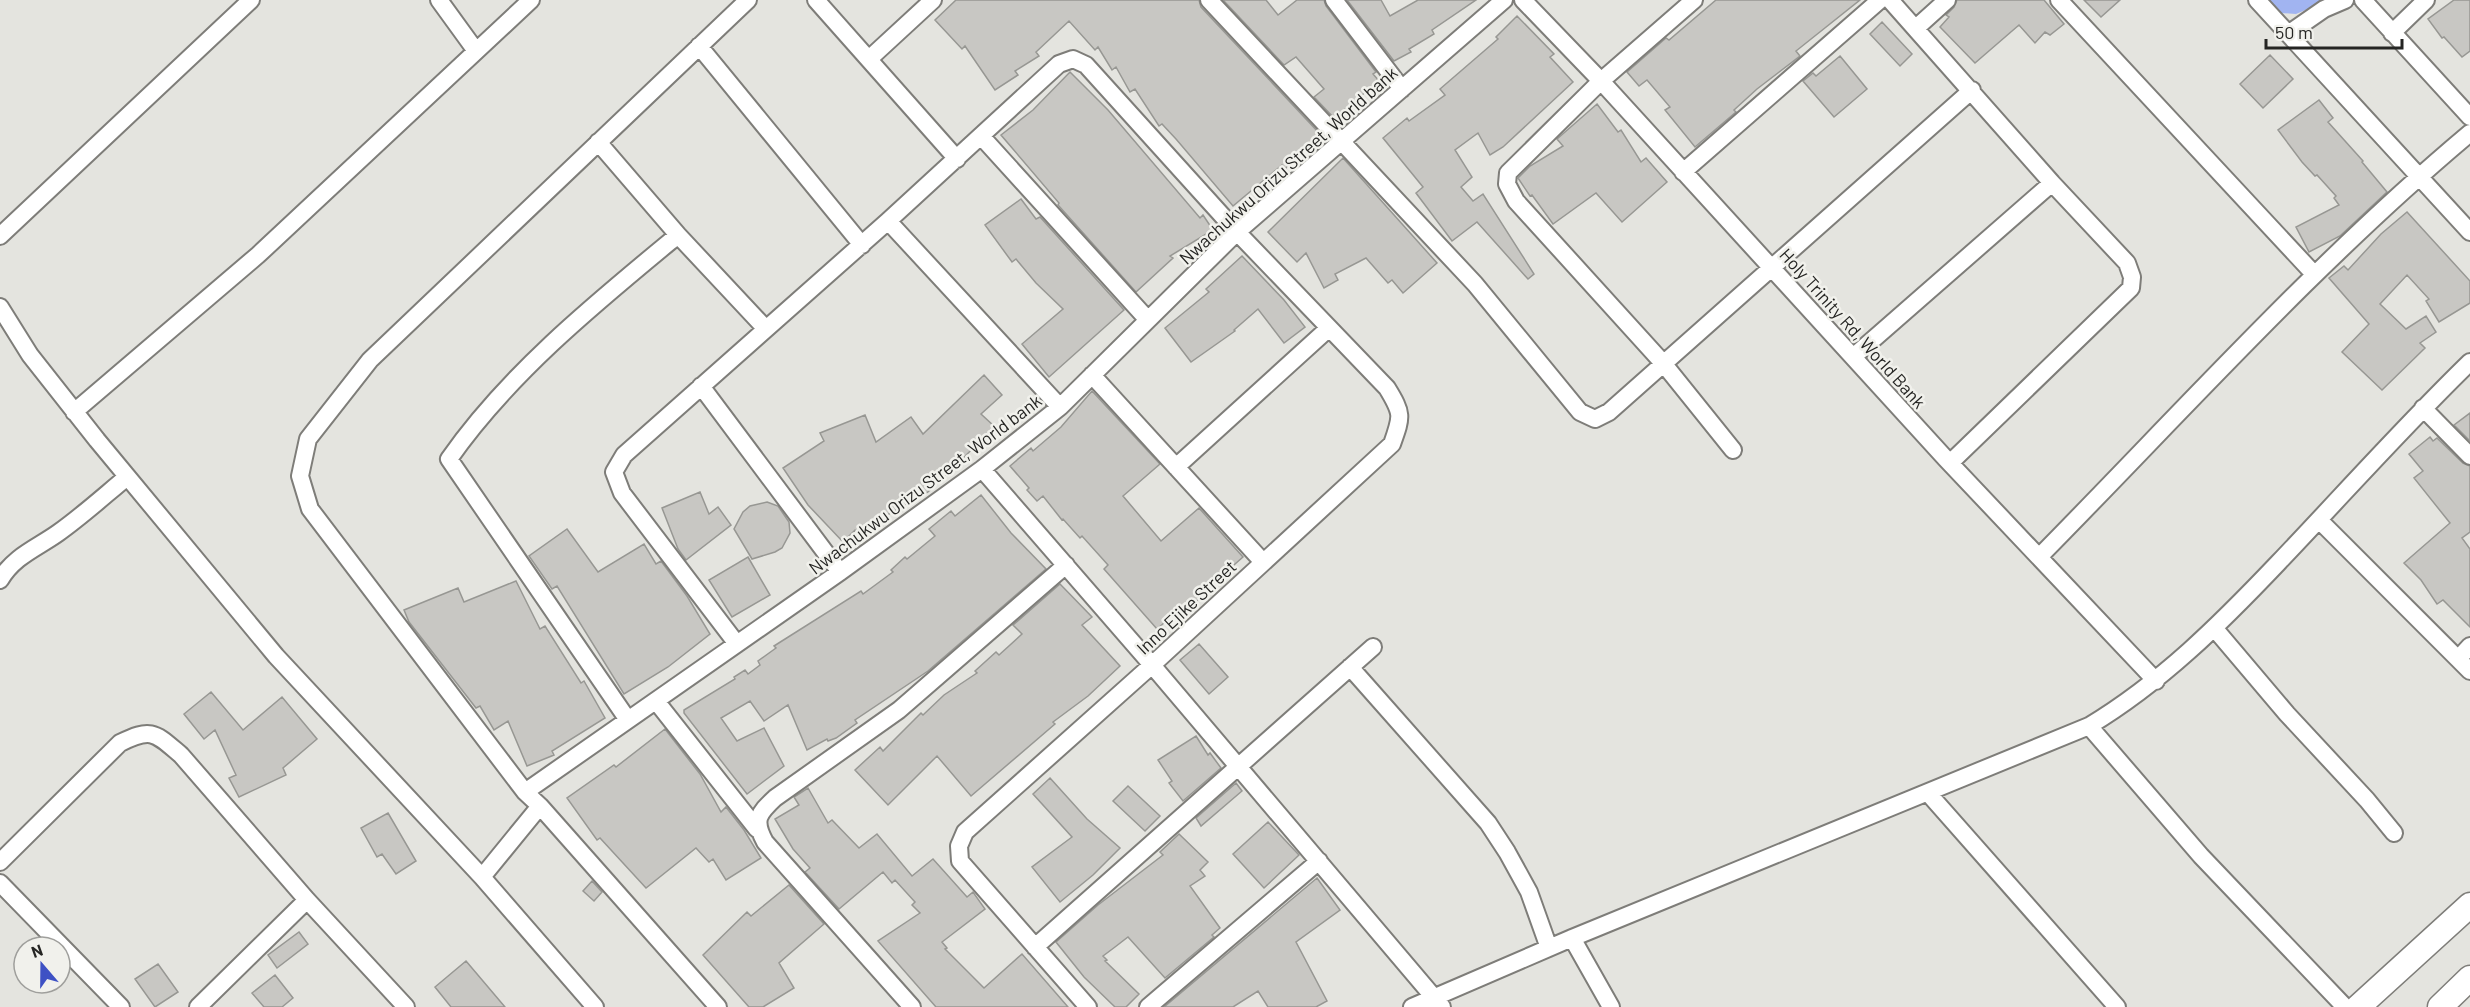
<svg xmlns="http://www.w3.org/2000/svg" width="2470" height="1007" font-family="Barlow,sans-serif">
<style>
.green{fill:#a1b4f1}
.building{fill:#c8c7c3;stroke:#979793;stroke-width:1.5}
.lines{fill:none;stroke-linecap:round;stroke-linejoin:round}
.street-casing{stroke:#7e7d79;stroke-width:20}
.secondary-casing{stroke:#7e7d79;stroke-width:27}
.street{stroke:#fff;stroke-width:16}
.secondary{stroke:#fff;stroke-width:24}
.labels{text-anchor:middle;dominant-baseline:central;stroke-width:5;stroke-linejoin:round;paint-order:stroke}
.street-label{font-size:18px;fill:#252523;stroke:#f1f1ec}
</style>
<rect width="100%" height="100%" fill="#e4e4df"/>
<path class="green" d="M2269 0H2329L2296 14 2281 13Z"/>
<path class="building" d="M956 0H1199L1201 7 1320 134 1285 169 1282 165 1233 206 1176 139 1162 124 1159 126 1135 89 1130 92 1116 67 1112 70 1098 47 1095 50 1069 21 1036 52 1039 56 1015 71 1018 75 995 90 965 46 962 49 935 20Z
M1223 0H1266L1278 15 1297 0H1324L1326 6 1376 72 1373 74 1379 81 1334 118 1314 97 1324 89 1296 57 1284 65Z
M1347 0H1381L1390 16 1418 0H1476L1432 30 1434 34 1409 49 1411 52 1394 61Z
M1716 0H1860L1796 51 1800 56 1757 89 1734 110 1736 112 1695 147 1665 110 1670 107 1647 80 1639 86 1627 72 1666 38 1669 40Z
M1957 0H2044L2064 24 2050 35 2045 32 2035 43 2019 25 1975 63 1940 27 1949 17 1946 15 1954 7Z
M2084 0H2120L2101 17Z
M2454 0H2470V51L2462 57 2444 37 2442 38 2428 19Z
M1517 16 1554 54 1550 57 1573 82 1503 147 1490 155 1478 133 1455 150 1472 177 1461 187 1473 201 1483 194 1534 274 1528 279 1477 222 1452 241 1416 193 1423 187 1383 138 1407 118 1409 121 1445 95 1440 89 1498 39 1496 37Z
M1882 22 1912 54 1900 66 1870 34Z
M2270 55 2293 79 2263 108 2240 84Z
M1840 56 1867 89 1834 117 1803 81 1813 73 1816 76Z
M1070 72 1108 110 1200 218 1203 215 1213 230 1170 256 1173 258 1136 292 1058 205 1059 203 1001 135 1033 110Z
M2319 100 2333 118 2328 122 2363 161 2362 162 2387 192 2340 236 2309 252 2296 227 2339 205 2334 198 2336 196 2317 175 2315 176 2302 162 2278 130Z
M1597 104 1618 132 1621 130 1641 162 1646 158 1667 182 1622 222 1596 193 1553 224 1532 195 1530 196 1518 178 1530 166 1563 146 1557 139Z
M1343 158 1437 263 1403 293 1392 280 1388 283 1366 258 1335 274 1338 280 1324 288 1306 253 1297 262 1268 232Z
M1021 199 1036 219 1040 217 1124 310 1049 377 1022 344 1063 309 1036 283 1016 259 1012 262 985 225Z
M2407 212 2470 281V303L2439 322 2426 301 2429 299 2407 275 2380 304 2406 329 2426 316 2436 332 2420 343 2425 348 2382 390 2342 352 2369 324 2329 278 2344 266 2348 270 2381 234Z
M1242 256 1284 300 1305 327 1284 343 1258 309 1234 330 1235 331 1191 362 1165 328 1209 292 1206 289Z
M984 375 1002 395 981 414 995 427 928 492 889 514 860 536 855 530 843 542 808 505 783 468 824 441 820 433 865 415 876 442 911 417 923 434Z
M1092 391 1160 464 1123 496 1161 541 1199 508 1243 557 1201 594 1203 596 1183 612 1180 609 1157 629 1104 569 1108 565 1082 536 1080 538 1063 519 1062 520 1043 496 1037 501 1027 490 1029 488 1010 466 1031 448 1033 451 1061 427Z
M2470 413V441L2454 425Z
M2430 437 2433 441 2437 438 2463 463 2470 466V532L2462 538 2470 549V627L2443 600 2437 604 2421 580 2404 563 2450 523 2414 478 2423 471 2409 454Z
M700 492 709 514 718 507 731 525 686 560 678 549 662 508Z
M981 495 1011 533 1046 569 928 671 855 720 857 723 836 738 828 741 827 739 807 750 788 705 764 721 750 701 721 718 737 741 764 728 784 766 747 794 684 713V710L735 679 734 677 745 670 748 674 760 665 758 661 776 648 774 646 861 591 863 594 893 572 891 570 905 557 907 559 935 536 929 529 951 511 955 516Z
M767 502 778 506 789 522 790 533 782 548 775 552 752 559 734 529 743 512 750 506Z
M567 529 598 572 644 544 656 564 661 561 687 596 710 634 668 667 624 694 557 586 552 589 529 556Z
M748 557 770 595 732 617 709 580Z
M516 581 540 629 545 626 581 683 584 681 605 718 552 751 554 755 527 766 508 721 494 730 480 706 476 708 409 622 404 610 458 588 464 602Z
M1060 584 1092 617 1082 625 1120 666 1088 696 1053 722 1055 724 971 796 937 756 888 805 855 770 880 747 883 751 921 713 923 715 944 695 977 673 975 671 996 652 999 655 1022 634 1013 625Z
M1199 644 1228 677 1209 694 1180 660Z
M211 692 243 730 282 697 317 739 283 768 286 775 239 797 229 778 236 775 215 730 204 739 184 714Z
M665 729 700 774 721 812 726 807 744 830 761 858 726 880 713 859 709 862 696 848 646 888 600 838 597 840 567 798 614 765 616 767Z
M1196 736 1208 755 1210 753 1221 768 1183 801 1169 783 1172 781 1158 760Z
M1050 778 1087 819 1120 848 1093 875 1060 902 1032 867 1072 837 1033 794Z
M1236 783 1242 791 1201 826 1196 818Z
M1128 786 1160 816 1145 831 1113 801Z
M808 788 828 823 832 820 859 848 877 834 912 876 933 859 967 897 973 892 985 909 942 942 947 948 945 949 984 988 1022 954 1068 1007H936L878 941 920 913 912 905 915 902 895 880 892 883 883 872 839 909 805 872 810 868 793 849 775 819 799 805 794 797Z
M388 813 416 861 396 874 382 854 377 857 361 828Z
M1268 822 1299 855 1264 888 1233 854Z
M1179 834 1208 862 1200 870 1205 876 1190 886 1220 928 1212 935 1214 937 1165 978 1128 937 1115 947 1103 956 1107 960 1105 961 1139 994 1126 1007H1115L1084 977 1056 942 1098 905 1163 855 1160 852Z
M1317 878 1340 910 1296 942 1327 1001 1316 1007H1268L1258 991 1233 1007H1164Z
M592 881 602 892 594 901 583 891Z
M789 885 824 924 779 963 794 988 763 1007H749L703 955 747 912 751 916Z
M299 932 308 944 277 968 268 955Z
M466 961 505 1007H451L435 987Z
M158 964 178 992 155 1007 135 979Z
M275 975 293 998 282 1007H264L252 993Z"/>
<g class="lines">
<defs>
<path id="street" d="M439 0 476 51
M816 0 957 159
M1209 0 1475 284 1580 412 1595 419 1609 412 1972 90
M1334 0 1402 89
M1523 0 1601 81 1946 459 2156 681
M1694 0 1601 81 1508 173 1507 184 1516 201 1663 363 1733 450
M1890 0 2052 183 2127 263 2132 277 2131 288 1950 463
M2059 0 2314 274
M2257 0 2470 232
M2363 0 2470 117
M1916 28 1947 0
M2392 33 2426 0
M2288 34 2324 9 2345 0
M699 46 862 245
M869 59 933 0
M981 136 1148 320
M598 142 678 235 766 329
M1683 172 1880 0
M888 221 1060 407
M0 236 251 0
M0 307 30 355 97 440 276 656 482 877 595 1007
M1853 357 2052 183
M1092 375 1263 562
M701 386 840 572
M2423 408 2470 456
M74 412 258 255 531 0
M1176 467 1329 328
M982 469 1152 665 1442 1007
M2319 520 2470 671
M2040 556C2181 413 2316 262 2470 133
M0 580C14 556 37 548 58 533 82 516 104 496 127 477
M2215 629 2287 714 2367 800 2394 833
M737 644 622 493 614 472 624 455 888 221 1059 64 1073 59 1086 65 1237 232 1387 388C1403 414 1402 416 1392 444L1152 665 965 832 959 846 960 861 1088 1007
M2458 659 2470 646
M1350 667 1488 823 1507 852 1529 892 1549 948
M656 701 757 829
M628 720 449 459C509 373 598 301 678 235
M2089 726 2201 856 2345 1007
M525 792 840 572 982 469 1060 407 1237 232 1504 0
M1928 793 2117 1007
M0 862 120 743C152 727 155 733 181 755L307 900 406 1007
M482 877 540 806
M0 883 121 1007
M1572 938 1611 1007
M1035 947 1373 647
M198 1007 307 900
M718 1007 540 806 525 792 310 509 300 476 308 439 370 360 748 0
M912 1007 765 842C753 820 758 814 775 798L899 710 1066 565
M1148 1007 1319 861
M1412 1007 1572 938 2089 726C2162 682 2220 624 2278 563 2342 496 2403 427 2470 362"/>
<path id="secondary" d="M2358 1007 2470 905
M2440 1007 2470 978"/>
</defs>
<use href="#street" class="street-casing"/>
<use href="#secondary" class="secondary-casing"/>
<use href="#street" class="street"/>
<use href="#secondary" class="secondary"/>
</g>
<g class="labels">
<g class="street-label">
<text transform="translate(1288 165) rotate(-42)">Nwachukwu Orizu Street, World bank</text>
<text transform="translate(1853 328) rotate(48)">Holy Trinity Rd, World Bank</text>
<text transform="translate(925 484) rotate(-37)">Nwachukwu Orizu Street, World bank</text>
<text transform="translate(1186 607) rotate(-43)">Inno Ejike Street</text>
</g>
</g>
<g transform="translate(42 965) rotate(340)"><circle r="28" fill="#f1f1ec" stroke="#9f9f9c" stroke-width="1.5"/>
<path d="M0-4.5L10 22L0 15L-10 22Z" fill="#3e51c4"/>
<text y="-9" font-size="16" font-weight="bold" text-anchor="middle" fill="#252523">N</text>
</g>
<path d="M2266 39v9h136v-9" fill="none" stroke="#252523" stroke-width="3"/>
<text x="2275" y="39" font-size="18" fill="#252523" stroke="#f1f1ec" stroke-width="4.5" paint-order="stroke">50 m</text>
</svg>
